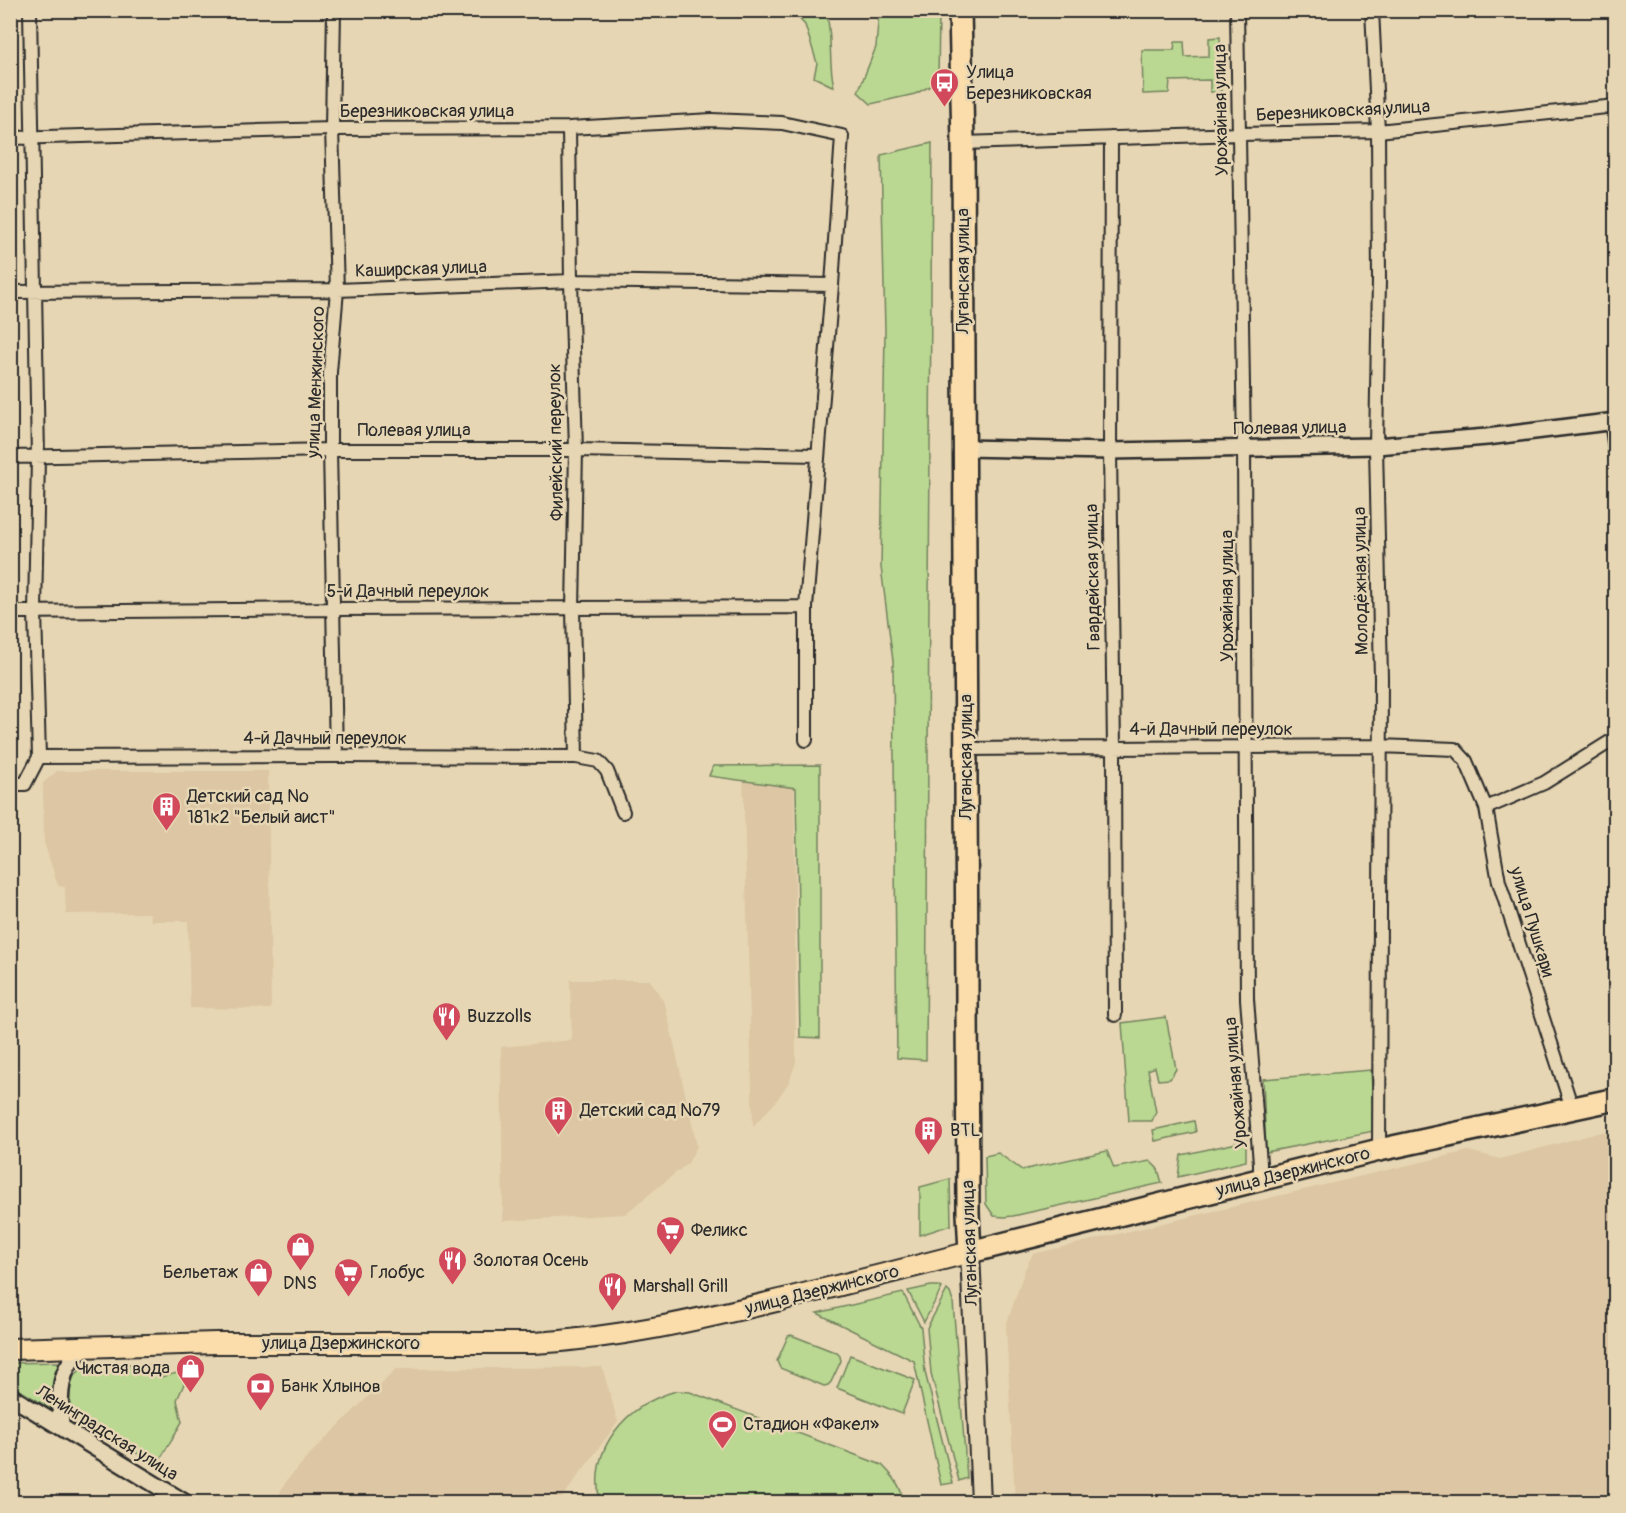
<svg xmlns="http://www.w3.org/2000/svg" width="1626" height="1513" font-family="Pangolin,sans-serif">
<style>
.built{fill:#dcc6a3}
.green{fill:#bad891;stroke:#72825e;stroke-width:1.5}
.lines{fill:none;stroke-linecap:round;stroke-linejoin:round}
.minor-casing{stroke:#2b2b2b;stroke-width:16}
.tertiary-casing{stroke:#2b2b2b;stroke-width:20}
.secondary-casing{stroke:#2b2b2b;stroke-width:22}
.primary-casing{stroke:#2b2b2b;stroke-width:24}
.trunk-casing{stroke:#2b2b2b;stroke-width:26}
.minor{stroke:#e7d6b3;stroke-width:12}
.tertiary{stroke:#e7d6b3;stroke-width:15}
.secondary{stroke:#e7d6b3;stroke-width:18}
.primary{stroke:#fbddab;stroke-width:20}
.trunk{stroke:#fbddab;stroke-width:21}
.labels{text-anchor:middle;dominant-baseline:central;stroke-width:5;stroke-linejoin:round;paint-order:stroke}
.poi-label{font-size:18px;fill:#2b2b2b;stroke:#e7d6b3;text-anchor:start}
.street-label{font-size:18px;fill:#2b2b2b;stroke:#e7d6b3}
</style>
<rect width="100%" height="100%" fill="#e7d6b3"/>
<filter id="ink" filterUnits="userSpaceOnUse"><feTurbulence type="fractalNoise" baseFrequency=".0167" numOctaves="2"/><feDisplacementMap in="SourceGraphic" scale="12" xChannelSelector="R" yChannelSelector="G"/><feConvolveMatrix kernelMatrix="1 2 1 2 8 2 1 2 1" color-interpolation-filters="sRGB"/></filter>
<g filter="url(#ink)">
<path class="built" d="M794 770 796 1062 789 1082 774 1104 753 1126 743 771Z
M57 771H268L271 1009 190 1008 188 921H151L150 913 66 914 65 887 58 886 44 842 43 783Z
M570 980H650L665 1004 697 1146 688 1163 625 1214 503 1221 501 1047 572 1040Z
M1602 1132 1616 1138 1615 1502H1015L1006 1326 1025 1269 1033 1254 1468 1151 1500 1159Z
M602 1367 618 1422 559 1502H279L281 1490 288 1479 311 1453 396 1369Z"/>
<path class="green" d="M792 11H826C833 35 828 62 834 87L814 77 817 63 805 25Z
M879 11H939L938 82 915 94 871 104 858 92 876 47Z
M1220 37 1221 92H1210V80L1170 81 1169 93 1143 94 1142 50H1174L1175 42H1184L1185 57 1209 56V38Z
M932 143 926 1060 897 1058 893 661 881 567 885 331 881 155Z
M820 765V1038L800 1037 796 788 709 776 713 766Z
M1166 1017 1176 1069 1170 1079 1158 1080 1155 1067 1148 1070 1156 1112 1152 1121H1129L1122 1023Z
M1371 1070 1374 1131 1266 1152 1263 1079Z
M1194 1121 1196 1132 1155 1141 1153 1130Z
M1246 1141V1161L1178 1177 1181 1155Z
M1107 1151 1114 1168 1150 1161 1158 1169 1162 1183 1013 1216 1004 1217 994 1216 986 1204 985 1156 998 1153 1022 1170Z
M950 1179 951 1225 920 1235V1187Z
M931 1286H937L942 1288 924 1322 908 1291Z
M947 1290 950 1293 953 1302 967 1478 959 1481 931 1373 927 1328Z
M903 1293 921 1328 925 1372 953 1483 941 1485 914 1361 817 1313Z
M791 1335 837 1353 840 1356 841 1361 831 1382 828 1385 824 1386 780 1368 777 1361 788 1336Z
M850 1355 915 1380 902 1414 837 1388Z
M61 1362 53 1410 11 1385V1363Z
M101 1363 154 1365 161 1377 190 1370 177 1400 182 1422 158 1463 80 1427C66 1413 63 1385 79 1371 85 1366 94 1365 101 1363Z
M676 1391 690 1392 882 1465C895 1478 900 1485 904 1502H600C588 1448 626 1405 676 1391Z"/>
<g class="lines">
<defs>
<path id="minor" d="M30 10 38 458 35 612 39 757
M334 10 332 129 337 290 330 372V450L336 756
M1237 10 1244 448 1247 999 1260 1163V1180
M1372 10 1378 131 1379 280 1376 446 1381 678 1379 1150
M569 128 571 281 576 450 573 609 576 757
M10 138 332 129 569 128 712 120 782 123 842 136 832 285 806 607V740
M1111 138 1110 451 1114 748 1115 1015
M963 143 1240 134 1378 131 1616 106
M10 292 337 290 571 281 832 285
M1611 421 1616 458
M10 457 330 450H576L817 455
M10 612 334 609 806 607
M966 749 1380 746 1455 749 1466 761 1486 808 1499 882 1572 1108
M10 784H25L39 757 336 756 576 757 598 761 607 771 623 812
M1486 808 1544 783 1616 738"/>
<path id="tertiary" d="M964 448 1110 451 1376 446 1487 437 1616 421
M10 1396 184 1502
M61 1426C60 1406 58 1379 71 1361 75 1356 80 1352 84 1347"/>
<path id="secondary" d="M970 1252 981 1502"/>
<path id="primary" d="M10 1349 216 1343H534C620 1338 697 1320 780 1300 844 1284 907 1269 970 1252"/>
<path id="trunk" d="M960 10 963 143 968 1213 970 1252 1379 1150 1616 1099"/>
</defs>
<use href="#minor" class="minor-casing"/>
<use href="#tertiary" class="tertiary-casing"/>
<use href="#secondary" class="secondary-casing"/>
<use href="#primary" class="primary-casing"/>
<use href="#trunk" class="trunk-casing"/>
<use href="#minor" class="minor"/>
<use href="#tertiary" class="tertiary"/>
<use href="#secondary" class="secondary"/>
<use href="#primary" class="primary"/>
<use href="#trunk" class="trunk"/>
</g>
</g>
<defs>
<symbol id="bus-pin" viewBox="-11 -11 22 30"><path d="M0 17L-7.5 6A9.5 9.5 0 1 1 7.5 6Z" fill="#d1495b" stroke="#e7d6b3"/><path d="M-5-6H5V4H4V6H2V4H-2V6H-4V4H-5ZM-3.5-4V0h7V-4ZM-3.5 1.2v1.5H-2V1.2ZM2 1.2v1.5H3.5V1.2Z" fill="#fff"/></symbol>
<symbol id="building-pin" viewBox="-11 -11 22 30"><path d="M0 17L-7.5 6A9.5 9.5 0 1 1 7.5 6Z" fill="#d1495b" stroke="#e7d6b3"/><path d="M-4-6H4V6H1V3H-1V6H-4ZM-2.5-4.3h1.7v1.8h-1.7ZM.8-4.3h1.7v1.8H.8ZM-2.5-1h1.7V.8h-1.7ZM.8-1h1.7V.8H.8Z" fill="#fff"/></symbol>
<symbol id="restaurant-pin" viewBox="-11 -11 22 30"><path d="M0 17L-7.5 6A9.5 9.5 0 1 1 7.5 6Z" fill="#d1495b" stroke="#e7d6b3"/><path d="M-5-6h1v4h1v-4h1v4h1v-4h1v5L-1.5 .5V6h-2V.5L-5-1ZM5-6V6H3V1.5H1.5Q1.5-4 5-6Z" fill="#fff"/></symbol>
<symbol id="supermarket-pin" viewBox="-11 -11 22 30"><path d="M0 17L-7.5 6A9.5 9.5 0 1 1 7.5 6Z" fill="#d1495b" stroke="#e7d6b3"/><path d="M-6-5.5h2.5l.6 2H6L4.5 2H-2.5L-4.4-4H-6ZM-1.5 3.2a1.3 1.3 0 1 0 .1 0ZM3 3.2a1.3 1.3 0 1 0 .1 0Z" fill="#fff"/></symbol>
<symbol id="shop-pin" viewBox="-11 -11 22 30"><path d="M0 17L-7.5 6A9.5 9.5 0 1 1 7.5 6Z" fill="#d1495b" stroke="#e7d6b3"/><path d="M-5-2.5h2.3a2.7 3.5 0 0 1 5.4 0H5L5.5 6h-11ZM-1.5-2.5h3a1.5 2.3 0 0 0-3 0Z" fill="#fff"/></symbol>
<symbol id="bank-pin" viewBox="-11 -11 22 30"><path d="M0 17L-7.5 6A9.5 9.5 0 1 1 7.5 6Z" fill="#d1495b" stroke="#e7d6b3"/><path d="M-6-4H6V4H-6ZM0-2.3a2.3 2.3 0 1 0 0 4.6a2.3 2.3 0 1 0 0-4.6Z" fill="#fff"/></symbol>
<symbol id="stadium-pin" viewBox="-11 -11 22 30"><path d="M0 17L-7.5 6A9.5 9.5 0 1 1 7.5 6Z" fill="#d1495b" stroke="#e7d6b3"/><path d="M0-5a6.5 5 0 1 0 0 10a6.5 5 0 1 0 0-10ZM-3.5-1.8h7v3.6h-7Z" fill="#fff"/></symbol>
</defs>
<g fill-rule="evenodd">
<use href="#bus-pin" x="928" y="66" width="33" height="45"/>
<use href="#building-pin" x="150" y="790" width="33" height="45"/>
<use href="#restaurant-pin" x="430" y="1000" width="33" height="45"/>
<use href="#building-pin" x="542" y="1094" width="33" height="45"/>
<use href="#building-pin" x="912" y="1114" width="33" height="45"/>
<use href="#supermarket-pin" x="654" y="1214" width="33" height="45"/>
<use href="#shop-pin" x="284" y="1230" width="33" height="45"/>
<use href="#restaurant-pin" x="436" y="1244" width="33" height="45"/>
<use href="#shop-pin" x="242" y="1256" width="33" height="45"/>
<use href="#supermarket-pin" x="332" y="1256" width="33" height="45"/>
<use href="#restaurant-pin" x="596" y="1270" width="33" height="45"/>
<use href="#shop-pin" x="174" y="1352" width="33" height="45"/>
<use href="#bank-pin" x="244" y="1370" width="33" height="45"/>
<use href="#stadium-pin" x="706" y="1408" width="33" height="45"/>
</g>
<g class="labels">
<g class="poi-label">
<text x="966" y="72">Улица<tspan x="966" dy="21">Березниковская</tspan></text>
<text x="187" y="796">Детский сад №<tspan x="187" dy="21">181к2 "Белый аист"</tspan></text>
<text x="467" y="1016">Buzzolls</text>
<text x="580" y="1110">Детский сад №79</text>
<text x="950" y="1130">BTL</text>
<text x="691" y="1230">Феликс</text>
<text x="473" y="1260">Золотая Осень</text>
<text x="238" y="1272" text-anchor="end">Бельетаж</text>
<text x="370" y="1272">Глобус</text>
<text x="300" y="1283" text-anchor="middle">DNS</text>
<text x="633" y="1286">Marshall Grill</text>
<text x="170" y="1368" text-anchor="end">Чистая вода</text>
<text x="281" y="1386">Банк Хлынов</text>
<text x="743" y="1424">Стадион «Факел»</text>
</g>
<g class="street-label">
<text transform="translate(1221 110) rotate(-91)">Урожайная улица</text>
<text x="427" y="111">Березниковская улица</text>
<text transform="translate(1343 111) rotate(-3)">Березниковская улица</text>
<text transform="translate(421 269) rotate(-2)">Каширская улица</text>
<text transform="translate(963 271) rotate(-90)">Луганская улица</text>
<text transform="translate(316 382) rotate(-88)">улица Менжинского</text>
<text transform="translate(1290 428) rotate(-1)">Полевая улица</text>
<text x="414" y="430">Полевая улица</text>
<text transform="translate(556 442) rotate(-91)">Филейский переулок</text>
<text transform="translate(1093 577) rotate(-91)">Гвардейская улица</text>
<text transform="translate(1361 581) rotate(-91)">Молодёжная улица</text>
<text x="408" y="591">5-й Дачный переулок</text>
<text transform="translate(1227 596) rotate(-90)">Урожайная улица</text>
<text x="1211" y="729">4-й Дачный переулок</text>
<text x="325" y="738">4-й Дачный переулок</text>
<text transform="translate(966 757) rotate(-90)">Луганская улица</text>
<text transform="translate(1532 922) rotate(73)">улица Пушкари</text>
<text transform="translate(1236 1083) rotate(-95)">Урожайная улица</text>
<text transform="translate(1293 1172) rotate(-14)">улица Дзержинского</text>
<text transform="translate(970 1243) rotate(-92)">Луганская улица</text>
<text transform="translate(822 1290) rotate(-14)">улица Дзержинского</text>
<text x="341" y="1343">улица Дзержинского</text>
<text transform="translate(107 1433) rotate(32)">Ленинградская улица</text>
</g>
</g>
<rect width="1626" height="1513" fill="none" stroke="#e7d6b3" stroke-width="36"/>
<rect x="18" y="18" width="1590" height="1477" fill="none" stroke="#2b2b2b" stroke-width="2" filter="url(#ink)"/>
</svg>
